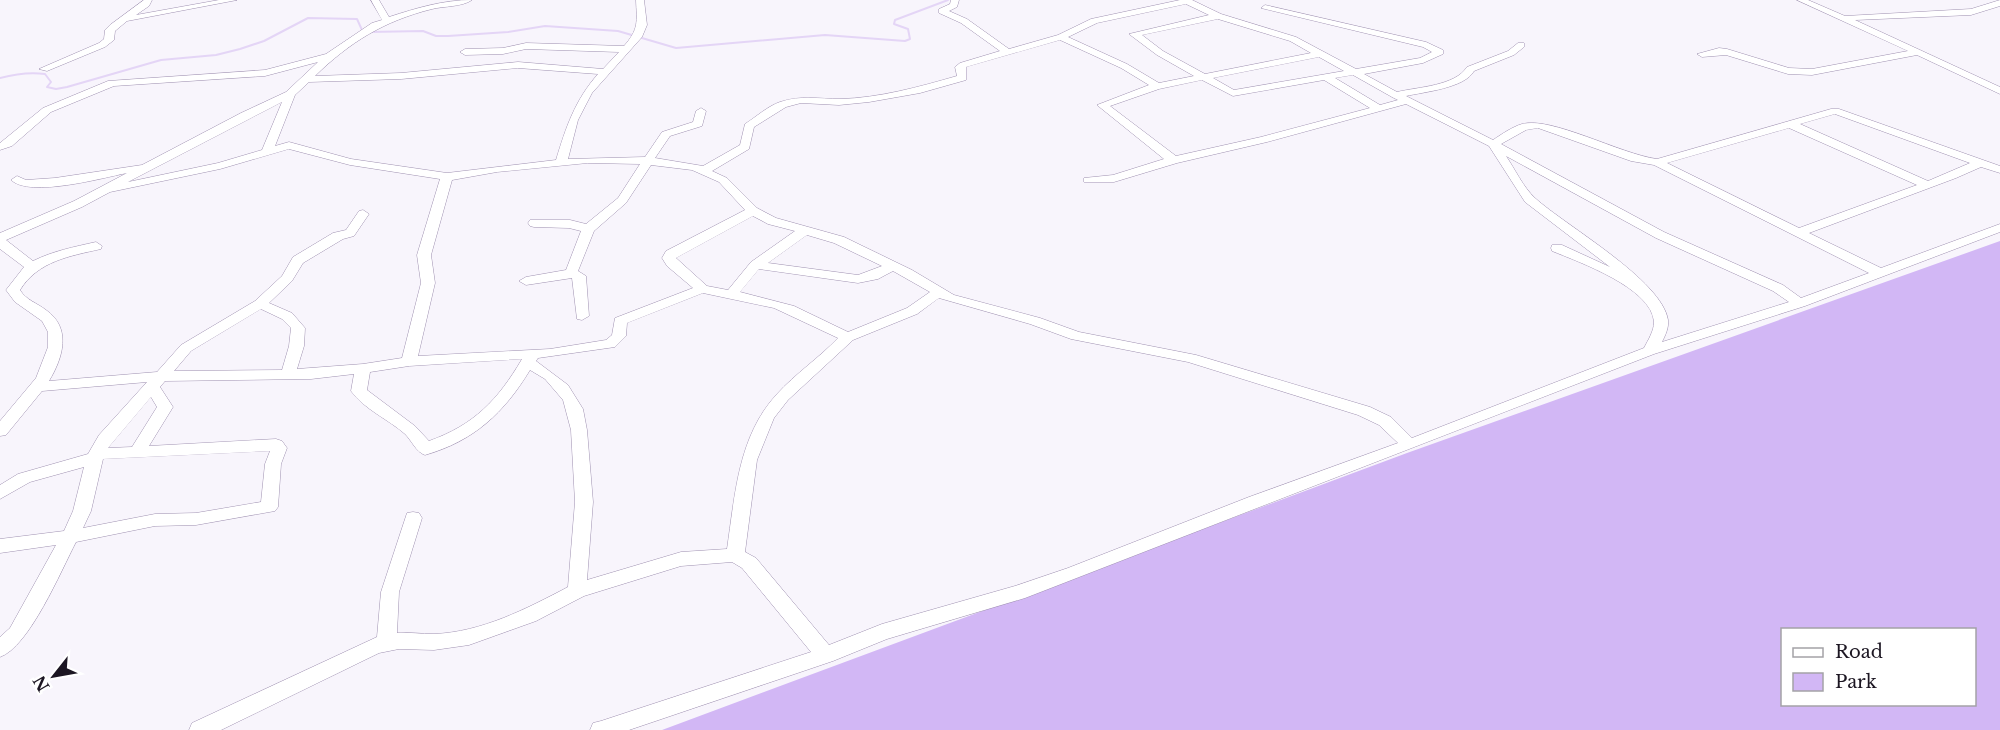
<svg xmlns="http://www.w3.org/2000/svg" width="2000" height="730" font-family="'Libre Baskerville',serif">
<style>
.green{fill:#d2b7f5;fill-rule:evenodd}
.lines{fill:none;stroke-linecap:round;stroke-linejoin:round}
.stream{stroke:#e4d5f6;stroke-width:2}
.minor-casing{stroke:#9f91b1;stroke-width:1}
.minor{fill:#fff;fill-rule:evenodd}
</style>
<rect width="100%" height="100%" fill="#f8f5fc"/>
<path class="green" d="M2000 241V730H662L1407 453ZM1782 630H1974V704H1782Z"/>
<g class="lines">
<path class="stream" d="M369 32 423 31 436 36H448L508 32 545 26 618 31 676 48 825 35 905 41 910 39 908 29 894 24 895 20 948 0
M0 78C15 74 30 72 45 74L51 82 47 87 56 89 67 87 161 60 216 55 240 49 264 41 308 18 357 19 362 30"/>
<defs>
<path id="minor" d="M144 0H152L149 6 136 15 219 0H237L127 21 115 31 114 40 105 47 47 71 39 69 99 43 104 39 105 30 110 25Z
M371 0H379L389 17C417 8 443 0 472 0 462 7 444 6 432 9 384 21 350 42 315 76L401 73 518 62 603 69 619 52 526 49 503 54 465 55 460 52 465 49 503 48 526 43 624 46C639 29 637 22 636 0H644L647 25 642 37 592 93 578 120 568 159 645 157 662 132 693 122 696 111 701 108 706 111 702 126 670 136 655 158 703 166 740 145 745 124C756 117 768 106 780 102 801 95 819 99 840 99 879 98 919 87 957 76L955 67 960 63 1000 51 961 23 939 13V9L950 4 951 0H959L957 7 949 11 967 19 1009 49 1058 35 1091 19 1180 0H1192L1221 14 1296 37 1356 69 1420 58 1432 52 1423 47 1261 8 1265 5 1426 42 1443 50V54L1423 63 1364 74 1397 92C1418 87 1455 86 1467 67L1508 51 1518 43H1524V47L1514 55 1474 71C1465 88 1424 92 1406 96L1493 140C1502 134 1512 127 1522 124 1551 116 1620 154 1657 159L1831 109H1839L2000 166V173L1981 167 1956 178 1809 233 1881 268 2000 224V232L1805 306 1654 354 1025 598 887 639 833 661 629 730H590L593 723 601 721 811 652 742 568 732 562 681 566 584 596 536 621 469 645 434 650 399 649 379 653 221 730H189L192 723 377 637 381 592 407 513 413 512 419 513 422 518 399 592 397 633C409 632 421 634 434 634 482 632 526 609 568 587L575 502 571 430 563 400 545 379 530 370C504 413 474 441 425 455 416 452 412 441 405 434 388 419 365 410 351 391L354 374 311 379 165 381 160 387 173 407 149 446 276 439 282 441 287 448 281 464 278 507 275 511 196 525 155 526 76 542C61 571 29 647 0 657V637L10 628 56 545 0 553V539L64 531 73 511 84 467 30 482 0 499V485L18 474 88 454 99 435 147 382 42 391 6 435 0 436V421L36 378 48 347V332L42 321 15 302 6 290 24 267 0 249V233L74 201 127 173C102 178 30 198 11 180L17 176 26 180 55 178 142 165 241 113 286 92 318 62 265 76 114 86 51 112 12 146 0 150V143L43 108 108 81 265 70 326 54 372 23 382 20ZM1186 4 1209 15 1129 34 1157 55 1194 76 1159 83 1127 64 1068 37 1097 23ZM1218 19 1290 41 1311 53 1205 74 1163 51 1142 35ZM1060 40 1121 68 1149 85 1097 105 1164 159 1113 175 1084 178V182H1114L1177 163 1267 142 1406 104 1489 146 1525 202 1610 267 1562 245H1552L1551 248 1552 251C1579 262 1652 288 1654 322 1654 331 1648 340 1644 348L1412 438 1391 417 1370 407 1196 355 1079 332 1040 318 954 295 912 270 844 237 776 218 757 208 727 178 712 171 749 149 754 127 786 107 801 103 839 105 869 102 920 93 966 80V67ZM1319 57 1344 71 1234 90 1213 78ZM518 68 598 74C575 100 566 127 556 160L447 173 351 159 289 142 275 146 295 95 309 82 401 79ZM1353 75 1392 97 1398 100 1380 105 1335 78ZM1202 80 1233 96 1324 80 1370 108 1261 137 1176 156 1110 106 1159 89ZM282 102 262 150 218 163 128 182ZM1835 114 1970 163 1928 181 1800 124ZM1538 128 1631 161 1654 165 1869 273 1801 298 1783 285 1664 232 1501 144 1526 130ZM1789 128 1917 185 1799 228 1667 163ZM289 149 350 165 440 179 417 255 421 283 402 358 363 364 297 369 304 346 305 328 292 313 269 303 292 281 303 263 343 239 354 236 369 214 363 210 359 211 346 230 333 233 293 257 282 276 255 301 181 345 157 372 49 381C63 358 72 328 46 310 37 303 26 300 20 290 38 261 70 256 101 249L102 246 96 242C74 247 53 251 33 261L6 240 82 207 110 192 220 169ZM1506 156 1656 238 1773 291 1789 302 1662 342C1665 336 1669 328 1668 320 1662 280 1566 226 1535 198 1523 187 1515 169 1506 156ZM588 163 640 164 618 198 586 224 570 220H530L528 223 530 226 534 227 569 228 581 231 566 270 526 277 519 281 526 285 572 278 577 319 582 320 589 316 586 276 578 271 594 231 626 203 651 165 692 170 719 182 745 210 666 251 662 258 667 266 693 288 615 318 612 335 606 340 550 349 418 356 435 283 431 255 452 180 497 172ZM753 216 768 224 795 231 751 262 728 290 707 286 676 258ZM807 235 834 243 882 266 858 275 768 263ZM759 269 858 283 878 279 893 271 930 292 907 308 848 332 794 306 740 292ZM703 293 774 308 838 338C819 358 795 374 777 394 738 436 735 495 727 549L681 552 587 580 593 502 587 430 583 409 568 385 536 361 538 358 615 347 626 336 627 323ZM939 298 1030 324 1071 339 1188 362 1358 415 1379 425 1398 443 1249 497 1068 568 1015 586 882 624 829 645 756 558 745 552 757 460 774 418 788 400 853 340 917 314ZM261 309 282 319 291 328 289 346 282 370 174 371 191 351ZM522 359C498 400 474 425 429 441L415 426 367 390 370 372 409 366ZM151 397 157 407 132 447 108 448ZM270 451 265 464 261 502 196 513 155 514 83 528 91 511 103 459Z
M1797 0H1808L1845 16 1971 9 2000 0V6L1971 15 1855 20 2000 87V94L1917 55 1812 75 1788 74 1726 55 1702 57 1697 54 1719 48 1727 49 1789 68 1812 69 1908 51Z"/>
</defs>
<use href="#minor" class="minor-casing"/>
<use href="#minor" class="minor"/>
</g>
<rect x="1781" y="628" width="195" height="78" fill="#ffffff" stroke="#a4a2a7" stroke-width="1.5"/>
<rect x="1793" y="648" width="30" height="9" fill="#ffffff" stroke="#a4a2a7" stroke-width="1.5"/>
<text x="1835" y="658" font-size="18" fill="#1c1622">Road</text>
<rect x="1793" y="673" width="30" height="18" fill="#d2b7f5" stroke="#a4a2a7" stroke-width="1.5"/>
<text x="1835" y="688" font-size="18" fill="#1c1622">Park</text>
<g transform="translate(54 676) rotate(239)" stroke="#ffffff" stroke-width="4.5" paint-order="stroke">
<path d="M0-4.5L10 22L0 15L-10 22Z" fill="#1c1622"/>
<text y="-9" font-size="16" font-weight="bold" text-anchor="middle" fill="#1c1622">N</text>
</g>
</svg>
